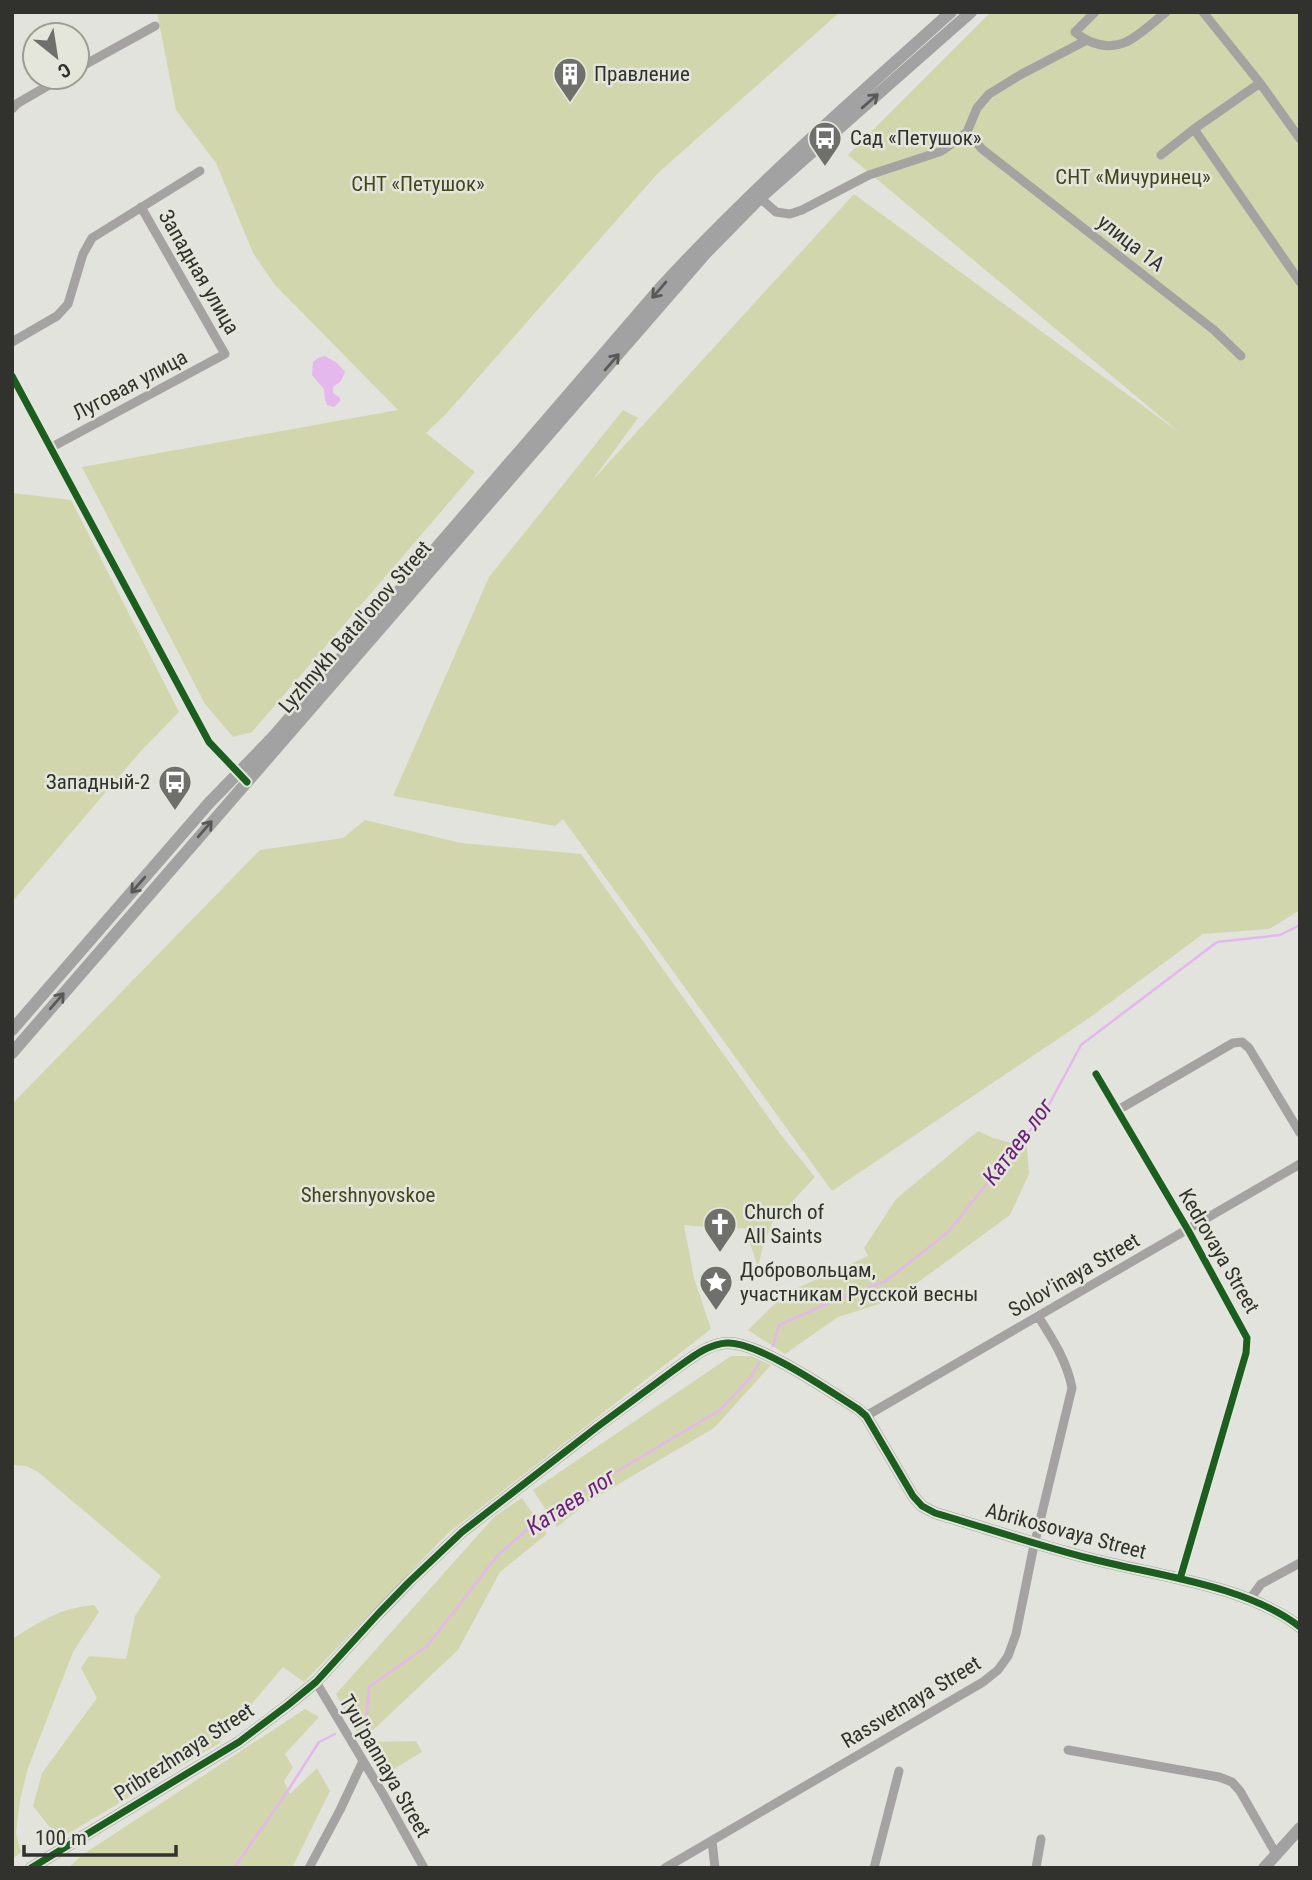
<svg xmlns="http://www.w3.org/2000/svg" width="1312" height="1880" font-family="'Roboto Condensed',sans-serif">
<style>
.green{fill:#d2d6ac}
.water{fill:#e4b7ed}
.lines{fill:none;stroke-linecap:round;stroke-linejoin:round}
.stream{stroke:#e4b7ed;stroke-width:2.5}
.street{stroke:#a4a3a2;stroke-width:9}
.secondary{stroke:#a3a2a2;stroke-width:12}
.cycleway-casing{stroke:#e4e6db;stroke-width:11}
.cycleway{stroke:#1b5e20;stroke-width:7}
.oneway{stroke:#595957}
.labels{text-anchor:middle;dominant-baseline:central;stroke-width:5;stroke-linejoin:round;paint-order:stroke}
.poi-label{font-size:21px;fill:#31322e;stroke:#e4e6db;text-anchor:start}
.park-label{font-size:21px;fill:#43471c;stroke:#e4e6db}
.street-label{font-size:21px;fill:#31322e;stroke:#e4e6db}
.water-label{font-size:23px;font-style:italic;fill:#6c207e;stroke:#e4e6db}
</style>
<rect width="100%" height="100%" fill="#e3e3de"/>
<path class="green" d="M157 12H840L658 173 446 414 426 433 475 472 252 732 233 737 205 704 82 467 398 410 275 285 253 253 216 163 176 110Z
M991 12H1300V910L1269 929 1203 934 1089 1018 832 1191 563 819 555 826 393 796 489 577 623 410 638 418 591 482 854 194 1180 433 848 155Z
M12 493 71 500 179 712 140 752 12 902Z
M365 820 461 843 581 854 781 1135 815 1177 772 1223 763 1246 758 1267 745 1228 725 1229 684 1225 694 1278 711 1329 447 1534 304 1682 283 1667 218 1744 59 1839 33 1806 42 1773 97 1698 81 1668 89 1656 126 1659 135 1616 161 1576 38 1472 26 1466 12 1465V1104L260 850 343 838Z
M978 1131 993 1138 1027 1147 1029 1174 1010 1215 895 1299 893 1297 889 1301 838 1317 785 1354 748 1330 786 1293 868 1256 864 1248 896 1199Z
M731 1356H751L771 1365 714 1428 588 1502 557 1527 533 1490Z
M522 1498 547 1534 500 1572 458 1650 372 1731H355L336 1694 495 1516Z
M94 1605 99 1612 73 1652 28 1768 20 1800 16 1833 21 1852 12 1860V1639C41 1621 60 1608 94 1605Z
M305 1709 319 1717 285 1754 293 1767 284 1781 290 1794 317 1768 330 1791 292 1868H68L82 1855Z
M416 1741 422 1752 382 1776 363 1742Z"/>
<path class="water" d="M325 356 337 363 345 372 341 381 333 387V393L340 398V401L334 407 327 405 325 400 324 389 312 375 313 362 318 358Z"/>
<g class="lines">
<path class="stream" d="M773 1346 779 1325 840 1298 886 1281 948 1232 1045 1112 1081 1045 1217 942 1280 935 1300 925
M357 1724 366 1720 369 1687 427 1646 497 1556 545 1514 720 1410 751 1377 759 1363
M234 1868 285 1795 319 1742 335 1734"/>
<path class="street" d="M1095 12 1075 32C1089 44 1109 50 1126 42 1138 37 1156 20 1166 12
M1203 12 1260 83 1300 139
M77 69 155 26
M1260 83 1194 129 1300 282
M12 109 18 103 63 77
M967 132 982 149 1214 330 1241 356
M1161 155 1194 129
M760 198 776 212 790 214 802 210 869 175 939 152 946 148 967 132 977 108 989 94 1020 75 1085 41
M12 342 57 316 68 304 83 254 92 238 200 171
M12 376 209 742 241 777
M52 447 225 354 141 207
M1096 1074 1188 1230 1247 1338 1246 1353 1180 1579
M1118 1110 1233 1043 1242 1042 1249 1048 1300 1133
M866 1416 1300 1164
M1250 1599 1261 1584 1300 1563
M316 1682 383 1794 424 1868
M1068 1750 1219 1777 1232 1782 1240 1791 1276 1854
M712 1841 715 1868
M309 1868 340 1810 363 1761
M665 1868 983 1682 998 1670 1008 1656 1016 1634 1033 1550 1072 1388C1067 1361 1052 1338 1038 1316
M874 1868 899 1771
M1036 1868 1041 1839"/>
<path class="secondary" d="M12 1030 209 803 274 736 662 286C752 188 852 101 951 12
M12 1053 705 254 760 198 971 12
M31 1868 239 1742 288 1705 316 1682 378 1614 409 1582 462 1532 597 1427 674 1370C690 1359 707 1344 727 1343 757 1341 831 1392 858 1409L866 1416 913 1496 922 1506 935 1513C986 1528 1037 1545 1088 1558 1153 1575 1247 1585 1300 1627
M1264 1868 1300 1828"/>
<defs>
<path id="cycleway" d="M12 376 209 742 247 782
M1096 1074 1188 1230 1247 1338 1246 1353 1180 1579
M31 1868 239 1742 288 1705 316 1682 378 1614 409 1582 462 1532 597 1427 674 1370C690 1359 707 1344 727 1343 757 1341 831 1392 858 1409L866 1416 913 1496 922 1506 935 1513C986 1528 1037 1545 1088 1558 1153 1575 1247 1585 1300 1627"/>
</defs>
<use href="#cycleway" class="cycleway-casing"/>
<use href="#cycleway" class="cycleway"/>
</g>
<defs><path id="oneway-shaft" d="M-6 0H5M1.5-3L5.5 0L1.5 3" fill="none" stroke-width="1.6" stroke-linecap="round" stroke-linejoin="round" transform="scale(1.75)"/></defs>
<g class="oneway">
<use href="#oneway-shaft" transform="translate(870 101) rotate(-41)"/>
<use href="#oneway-shaft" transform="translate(659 290) rotate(131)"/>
<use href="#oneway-shaft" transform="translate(612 362) rotate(-49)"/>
<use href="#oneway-shaft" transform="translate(205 829) rotate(-49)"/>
<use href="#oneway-shaft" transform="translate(138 885) rotate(131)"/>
<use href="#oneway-shaft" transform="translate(57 1001) rotate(-49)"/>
</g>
<defs>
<symbol id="building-pin" viewBox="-11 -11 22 30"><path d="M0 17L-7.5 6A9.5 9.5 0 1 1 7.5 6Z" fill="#6f706c" stroke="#e4e6db"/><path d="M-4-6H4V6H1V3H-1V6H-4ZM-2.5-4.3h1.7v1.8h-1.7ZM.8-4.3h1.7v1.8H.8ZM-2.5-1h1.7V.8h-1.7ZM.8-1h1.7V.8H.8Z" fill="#fff"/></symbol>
<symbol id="bus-pin" viewBox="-11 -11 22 30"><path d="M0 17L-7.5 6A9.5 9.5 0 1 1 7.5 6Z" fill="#6f706c" stroke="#e4e6db"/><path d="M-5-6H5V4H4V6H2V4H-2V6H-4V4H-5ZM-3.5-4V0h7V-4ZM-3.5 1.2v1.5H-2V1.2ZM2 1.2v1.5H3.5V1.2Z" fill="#fff"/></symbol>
<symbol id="church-pin" viewBox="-11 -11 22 30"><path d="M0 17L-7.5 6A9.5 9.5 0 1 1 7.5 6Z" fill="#6f706c" stroke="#e4e6db"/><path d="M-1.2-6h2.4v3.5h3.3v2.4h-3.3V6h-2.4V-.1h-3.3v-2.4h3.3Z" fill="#fff"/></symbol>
<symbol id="sight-pin" viewBox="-11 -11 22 30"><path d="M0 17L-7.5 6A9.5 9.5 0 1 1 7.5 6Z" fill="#6f706c" stroke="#e4e6db"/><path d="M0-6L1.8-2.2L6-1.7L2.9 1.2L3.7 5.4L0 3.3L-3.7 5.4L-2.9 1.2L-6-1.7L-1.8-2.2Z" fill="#fff"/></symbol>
</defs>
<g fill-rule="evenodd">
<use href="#building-pin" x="551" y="55" width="38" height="52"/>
<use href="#bus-pin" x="806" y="119" width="38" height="52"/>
<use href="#bus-pin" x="156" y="763" width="38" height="52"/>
<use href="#church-pin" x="701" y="1205" width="38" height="52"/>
<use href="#sight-pin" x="697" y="1263" width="38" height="52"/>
</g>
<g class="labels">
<g class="poi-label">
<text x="594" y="74">Правление</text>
<text x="850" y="138">Сад «Петушок»</text>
<text x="150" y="782" text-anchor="end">Западный-2</text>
<text x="744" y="1212">Church of<tspan x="744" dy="24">All Saints</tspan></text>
<text x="740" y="1270">Добровольцам,<tspan x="740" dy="24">участникам Русской весны</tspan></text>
</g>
<g class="park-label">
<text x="1133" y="177">СНТ «Мичуринец»</text>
<text x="418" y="184">СНТ «Петушок»</text>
<text x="368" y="1195">Shershnyovskoe</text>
</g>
<g class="street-label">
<text transform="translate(1131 243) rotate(38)">улица 1А</text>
<text transform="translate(199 272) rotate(60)">Западная улица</text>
<text transform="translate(130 385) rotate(-28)">Луговая улица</text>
<text transform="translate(355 627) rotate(-49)">Lyzhnykh Batal'onov Street</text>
<text transform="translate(1219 1251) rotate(60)">Kedrovaya Street</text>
<text transform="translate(1074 1275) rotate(-30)">Solov'inaya Street</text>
<text transform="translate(1066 1531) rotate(15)">Abrikosovaya Street</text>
<text transform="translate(911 1702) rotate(-31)">Rassvetnaya Street</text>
<text transform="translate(184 1752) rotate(-33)">Pribrezhnaya Street</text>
<text transform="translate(385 1766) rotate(60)">Tyul'pannaya Street</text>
</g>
<g class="water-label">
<text transform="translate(1018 1142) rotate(-53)">Катаев лог</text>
<text transform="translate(571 1502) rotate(-33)">Катаев лог</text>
</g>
</g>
<rect width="1312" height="1880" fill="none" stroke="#31322e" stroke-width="28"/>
<g transform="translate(56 56) rotate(150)"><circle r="33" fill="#e4e6db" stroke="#9c9e96" stroke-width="2"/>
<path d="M0-5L12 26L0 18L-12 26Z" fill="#6f706c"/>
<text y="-10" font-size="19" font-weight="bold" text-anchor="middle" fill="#31322e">С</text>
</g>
<path d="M24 1845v10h152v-10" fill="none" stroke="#31322e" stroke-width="3.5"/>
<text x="35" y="1845" font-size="21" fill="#31322e" stroke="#e4e6db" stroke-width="5" paint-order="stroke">100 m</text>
</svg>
